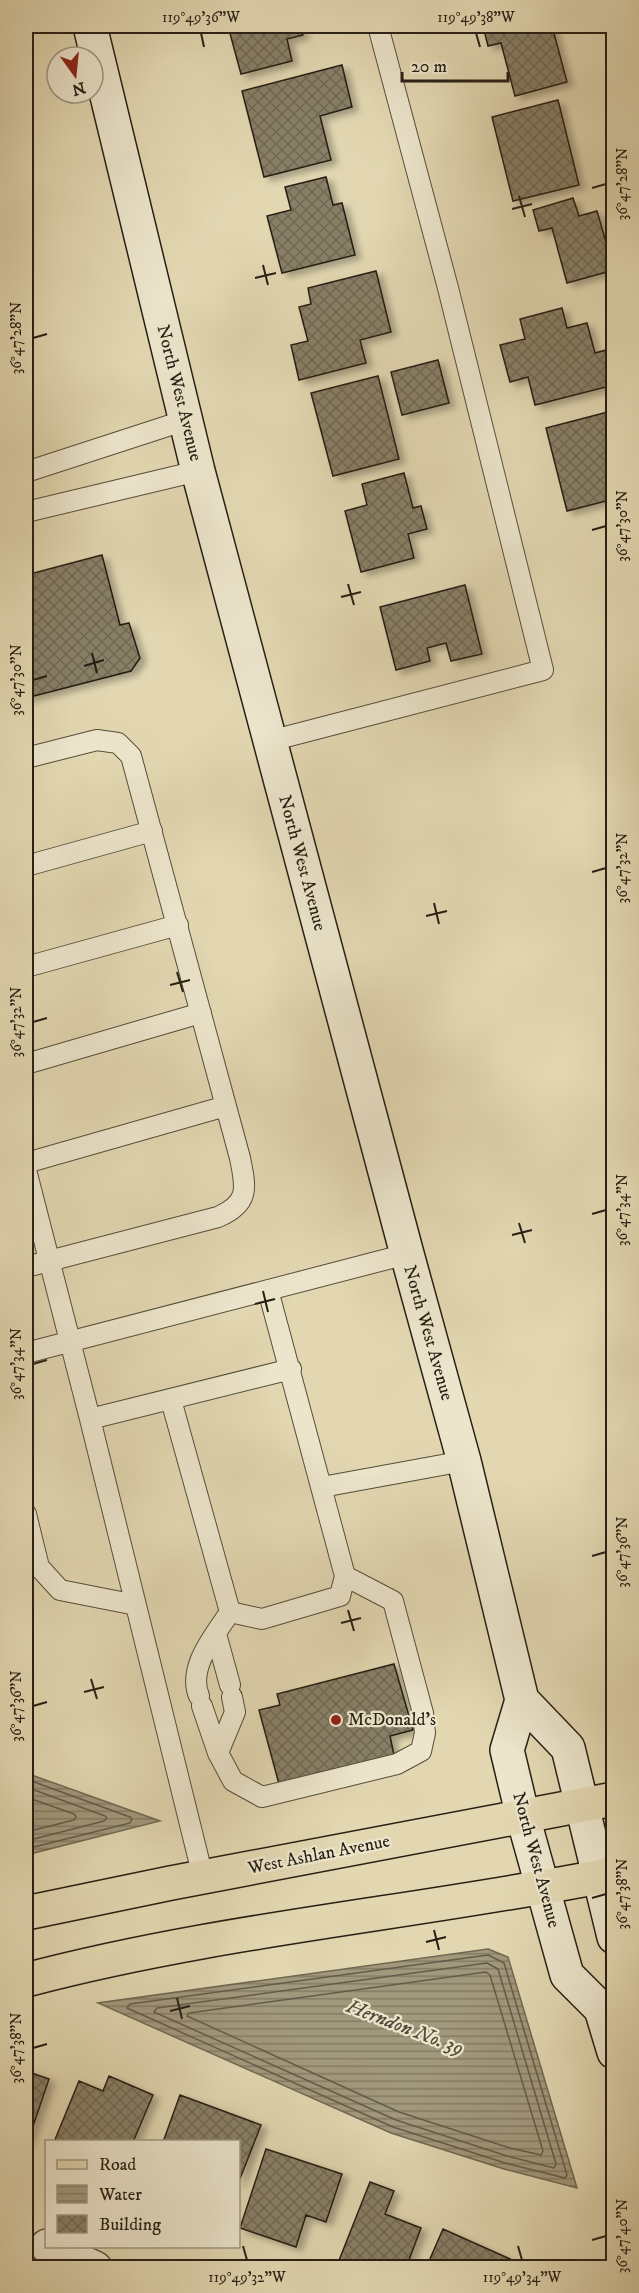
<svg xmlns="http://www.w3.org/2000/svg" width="639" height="2293" font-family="'IM FELL DW Pica',serif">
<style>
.water{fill:url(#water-rules);stroke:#716852;stroke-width:1.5}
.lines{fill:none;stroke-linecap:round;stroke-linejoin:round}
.shore{stroke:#645c48;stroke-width:1.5}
.building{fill:url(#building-cross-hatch);stroke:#271f14;stroke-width:1.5;filter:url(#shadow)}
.lane-casing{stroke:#564d3b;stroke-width:22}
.street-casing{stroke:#564d3b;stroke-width:36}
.secondary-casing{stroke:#271f14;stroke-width:36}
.primary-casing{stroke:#271f14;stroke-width:36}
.lane{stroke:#ece5cc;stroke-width:20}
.street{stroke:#ece5cc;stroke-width:33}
.secondary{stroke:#ece5cc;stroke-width:33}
.primary{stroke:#e2d7b1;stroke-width:33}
.ticks{fill:none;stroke:#271f14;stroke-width:2}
.poi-dot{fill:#8f2418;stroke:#ece5cc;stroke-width:2}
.labels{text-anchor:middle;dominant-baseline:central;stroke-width:4.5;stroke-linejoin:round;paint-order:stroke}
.street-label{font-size:18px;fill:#271f14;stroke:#ece5cc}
.poi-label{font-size:18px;fill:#271f14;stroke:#ece5cc;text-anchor:start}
.water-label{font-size:20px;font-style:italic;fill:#524938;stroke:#ece5cc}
.neatline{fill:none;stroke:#271f14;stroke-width:2}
.ticks-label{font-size:15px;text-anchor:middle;fill:#271f14}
</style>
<defs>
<pattern id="water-rules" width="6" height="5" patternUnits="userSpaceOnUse" patternTransform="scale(1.5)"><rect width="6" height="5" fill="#a2987c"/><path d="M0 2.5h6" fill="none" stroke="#847b64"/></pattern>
<pattern id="building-cross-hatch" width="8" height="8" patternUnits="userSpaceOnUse" patternTransform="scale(1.5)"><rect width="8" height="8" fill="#887f66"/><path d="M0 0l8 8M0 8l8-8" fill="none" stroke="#6f6753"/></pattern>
<filter id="shadow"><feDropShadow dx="6" dy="4" stdDeviation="3" flood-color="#0004"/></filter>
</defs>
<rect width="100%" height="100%" fill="#e2d7b1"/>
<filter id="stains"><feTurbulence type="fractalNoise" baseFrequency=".00333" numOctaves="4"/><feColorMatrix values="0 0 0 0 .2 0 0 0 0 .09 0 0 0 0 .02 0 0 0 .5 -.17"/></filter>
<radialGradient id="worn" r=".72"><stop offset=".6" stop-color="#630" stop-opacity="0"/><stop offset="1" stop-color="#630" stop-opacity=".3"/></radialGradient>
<path class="water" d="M26 1773 160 1821 26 1855Z
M488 1949 508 1957 577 2188 504 2169 391 2133 98 2003Z"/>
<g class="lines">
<path class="shore" d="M26 1779 130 1817 132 1819 130 1823 26 1849
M26 1787 105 1816 107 1818 104 1821 26 1841
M26 1797 74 1814 76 1817 74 1820 26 1832
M488 1955 504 1963 567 2175 565 2178 505 2163 393 2127 127 2008 130 2004Z
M487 1963 498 1969 556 2164 554 2168 507 2156 396 2120 154 2012 157 2008Z
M486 1972 490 1975 543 2151 541 2155 510 2148 399 2112 187 2016 189 2013Z"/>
</g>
<path class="building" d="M228 26H300L303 35 287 39 292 61 241 74Z
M483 26H552L567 82 515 96 501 43 488 46Z
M342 65 352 107 320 116 331 160 264 177 242 91Z
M558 100 579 185 513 201 492 117Z
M326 177 333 205 342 203 355 255 282 273 267 216 291 210 285 187Z
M573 198 579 216 597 211 614 270 567 283 552 228 539 231 533 210Z
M376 271 391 332 360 340 366 363 299 380 291 345 308 341 299 307 311 304 308 288Z
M562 308 567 328 587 323 595 353 613 348 614 385 535 405 528 377 510 382 500 345 525 339 520 319Z
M438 360 449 403 402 415 391 372Z
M378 376 399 459 333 476 311 393Z
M608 412 614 432V499L567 511 546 428Z
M404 473 413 508 421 506 427 529 408 534 414 558 361 572 345 511 367 505 362 484Z
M102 555 120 625 129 623 140 658 131 671 26 698V575Z
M465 585 482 654 451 661 446 643 427 648 430 661 396 670 380 607Z
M394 1664 413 1730 390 1736 394 1755 279 1784 259 1710 280 1705 277 1694Z
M26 2071 49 2079 27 2144 26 2143Z
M109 2076 153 2095 133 2142H54L79 2081 103 2091Z
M180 2095 261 2125 238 2184V2142H163Z
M266 2149 342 2174 326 2222 306 2215 296 2247 240 2228Z
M370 2182 394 2191 385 2214 421 2228 406 2268H392L378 2262 376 2268H336Z
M443 2229 510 2259 506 2268H426Z"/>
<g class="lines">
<defs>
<path id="lane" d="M26 472 186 420
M26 512 198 471
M270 741 543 670 448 288 378 26
M26 758 97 740 118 743 131 756 240 1158C246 1188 250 1203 218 1217L26 1267
M26 866 152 831
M26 967 178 925
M26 1064 201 1013
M26 1163 226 1106
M26 1170 90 1419 203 1877
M26 1353 407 1254
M171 1400 230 1612 262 1619 340 1596 345 1576 268 1290
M90 1419 291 1369
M322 1487 464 1461
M26 1514 39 1567 60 1590 136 1605
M216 1634 230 1685
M199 1696C187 1667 215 1635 230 1612
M202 1706 218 1753 233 1781 262 1797 397 1764 421 1751 425 1733 423 1713 393 1601 345 1576
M218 1753 235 1712 232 1697"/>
<path id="street" d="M47 2246 95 2268"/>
<path id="secondary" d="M90 26 198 471 407 1254 464 1461 522 1700 568 1748 614 1937
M522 1700 507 1750 523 1817 567 1975 601 2009 614 2052"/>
<path id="primary" d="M26 1913 171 1883 614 1799
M26 1980C219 1929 418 1913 614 1874"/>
</defs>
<use href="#lane" class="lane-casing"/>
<use href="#street" class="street-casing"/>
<use href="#secondary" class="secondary-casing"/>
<use href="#primary" class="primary-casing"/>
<use href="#lane" class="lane"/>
<use href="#street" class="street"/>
<use href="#secondary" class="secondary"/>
<use href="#primary" class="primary"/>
</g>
<path class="ticks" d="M201 33 204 47M476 33 480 47M592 188 606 184M519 196 525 217M512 209 532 204M263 265 268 285M255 278 276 273M33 338 47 334M592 530 606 526M348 584 354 605M341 597 361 592M92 653 97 673M84 666 104 660M33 680 47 676M592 872 606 868M434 903 439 924M426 916 447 911M177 972 183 992M170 985 190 980M33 1022 47 1018M592 1214 606 1210M519 1223 525 1243M512 1235 532 1230M263 1291 268 1312M255 1304 275 1299M33 1364 47 1360M592 1556 606 1552M348 1610 354 1631M341 1623 361 1618M91 1679 97 1699M84 1692 104 1687M33 1706 47 1702M592 1898 606 1894M434 1930 439 1950M426 1942 446 1937M177 1998 182 2019M170 2011 190 2006M33 2048 47 2044M592 2240 606 2236M243 2246 247 2260M518 2246 522 2260"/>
<circle class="poi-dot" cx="336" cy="1720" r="6"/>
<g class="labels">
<g class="street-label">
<text transform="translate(179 393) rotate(76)">North West Avenue</text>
<text transform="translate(302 863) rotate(75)">North West Avenue</text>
<text transform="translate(428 1333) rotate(74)">North West Avenue</text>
<text transform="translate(319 1855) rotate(-11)">West Ashlan Avenue</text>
<text transform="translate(536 1860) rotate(75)">North West Avenue</text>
</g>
<g class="poi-label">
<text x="348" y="1720">McDonald's</text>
</g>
<g class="water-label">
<text transform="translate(405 2028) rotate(21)">Herndon No. 39</text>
</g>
</g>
<rect width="639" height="2293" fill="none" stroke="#e2d7b1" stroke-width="66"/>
<rect x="45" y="2140" width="195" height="108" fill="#ece5cc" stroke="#9d9682" stroke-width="1.5"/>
<rect x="57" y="2160" width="30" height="9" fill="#e2d7b1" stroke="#9d9682" stroke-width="1.5"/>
<text x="99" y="2170" font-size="18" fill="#271f14">Road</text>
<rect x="57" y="2185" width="30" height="18" fill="url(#water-rules)" stroke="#9d9682" stroke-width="1.5"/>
<text x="99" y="2200" font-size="18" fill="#271f14">Water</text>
<rect x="57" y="2215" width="30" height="18" fill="url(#building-cross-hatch)" stroke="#9d9682" stroke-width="1.5"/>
<text x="99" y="2230" font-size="18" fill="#271f14">Building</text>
<g transform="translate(75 75) rotate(165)"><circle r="28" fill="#ece5cc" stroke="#9d9682" stroke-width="1.5"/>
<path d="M0-4.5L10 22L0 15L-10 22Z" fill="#8f2418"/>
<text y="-9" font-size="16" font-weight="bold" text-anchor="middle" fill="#271f14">N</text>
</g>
<path d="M402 72v9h106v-9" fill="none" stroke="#271f14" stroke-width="3"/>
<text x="411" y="72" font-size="18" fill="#271f14" stroke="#ece5cc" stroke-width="4.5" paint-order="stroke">20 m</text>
<rect x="33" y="33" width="573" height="2227" class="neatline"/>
<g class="ticks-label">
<text x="201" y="22">119°49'36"W</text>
<text x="476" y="22">119°49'38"W</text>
<text transform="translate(622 184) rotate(-90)" y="5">36°47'28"N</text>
<text transform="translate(16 338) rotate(-90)" y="5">36°47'28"N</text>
<text transform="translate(622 526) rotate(-90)" y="5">36°47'30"N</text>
<text transform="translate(16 680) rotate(-90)" y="5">36°47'30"N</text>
<text transform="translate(622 868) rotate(-90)" y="5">36°47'32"N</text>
<text transform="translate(16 1022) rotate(-90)" y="5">36°47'32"N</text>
<text transform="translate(622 1210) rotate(-90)" y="5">36°47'34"N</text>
<text transform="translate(16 1364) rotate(-90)" y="5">36°47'34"N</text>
<text transform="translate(622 1552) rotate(-90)" y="5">36°47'36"N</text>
<text transform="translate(16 1706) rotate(-90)" y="5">36°47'36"N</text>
<text transform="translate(622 1894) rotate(-90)" y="5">36°47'38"N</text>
<text transform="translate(16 2048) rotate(-90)" y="5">36°47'38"N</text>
<text transform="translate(622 2236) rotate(-90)" y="5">36°47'40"N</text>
<text x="247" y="2282">119°49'32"W</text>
<text x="522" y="2282">119°49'34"W</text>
</g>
<rect width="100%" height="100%" filter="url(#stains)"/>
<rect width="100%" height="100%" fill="url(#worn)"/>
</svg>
